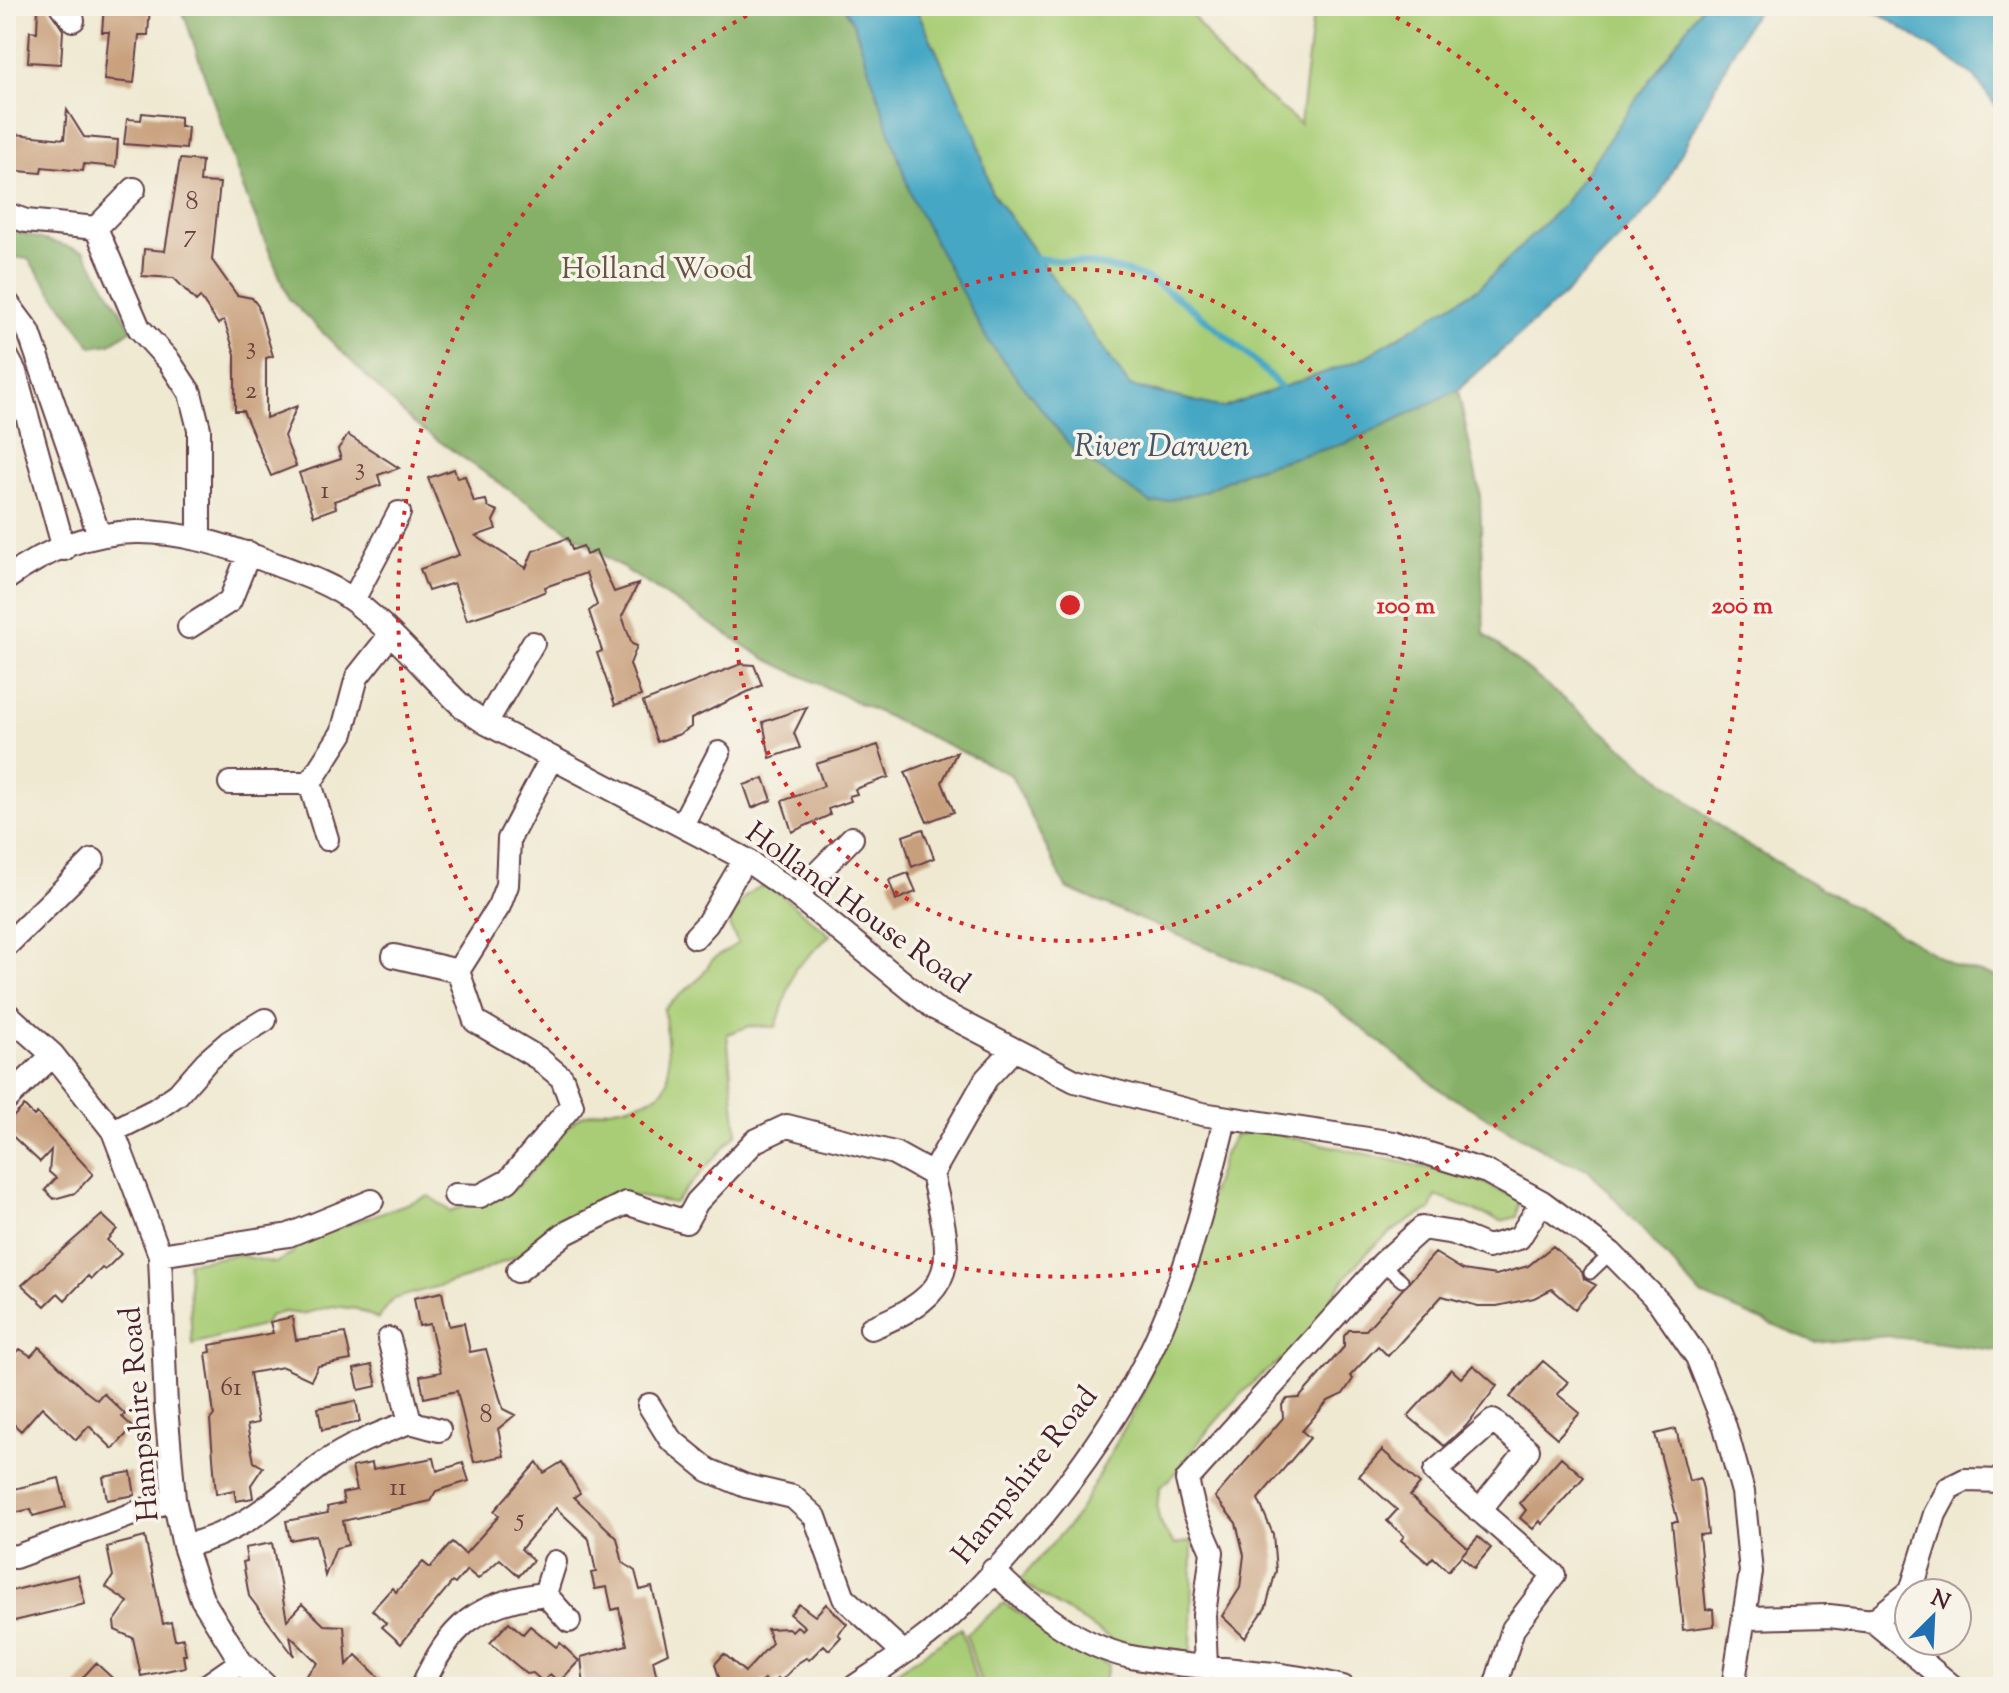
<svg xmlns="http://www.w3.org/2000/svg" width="2009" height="1693" font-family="'Sorts Mill Goudy',serif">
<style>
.green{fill:#a9cd76;stroke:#7a7650;stroke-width:2}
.forest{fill:#86b067;stroke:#686849;stroke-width:2}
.water{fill:#44a7c4;stroke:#476378;stroke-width:2}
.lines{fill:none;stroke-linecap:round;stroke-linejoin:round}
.stream{stroke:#44a7c4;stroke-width:7}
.building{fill:#c89f7c}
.lane-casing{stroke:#633d44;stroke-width:15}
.street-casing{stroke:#633d44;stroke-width:26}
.lane{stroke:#fff;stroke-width:11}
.street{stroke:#fff;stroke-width:22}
.ring{fill:none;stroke:#d62828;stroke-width:4;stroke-dasharray:4 8}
.labels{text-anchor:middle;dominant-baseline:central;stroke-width:7;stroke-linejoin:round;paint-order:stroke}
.number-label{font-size:26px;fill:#6a3f3f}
.park-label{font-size:30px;fill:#665342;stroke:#f7f3e8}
.street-label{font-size:30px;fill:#4a1f2b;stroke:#f7f3e8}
.water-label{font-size:32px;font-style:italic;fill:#485568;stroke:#f7f3e8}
.centre{fill:#d62828;stroke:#f7f3e8;stroke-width:4}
.ring-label{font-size:24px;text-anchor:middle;font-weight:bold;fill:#d62828;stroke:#f7f3e8;stroke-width:7;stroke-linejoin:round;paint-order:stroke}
</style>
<rect width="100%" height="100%" fill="#f7f3e8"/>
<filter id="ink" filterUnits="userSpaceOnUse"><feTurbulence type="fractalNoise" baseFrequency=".0125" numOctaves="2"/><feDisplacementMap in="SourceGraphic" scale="16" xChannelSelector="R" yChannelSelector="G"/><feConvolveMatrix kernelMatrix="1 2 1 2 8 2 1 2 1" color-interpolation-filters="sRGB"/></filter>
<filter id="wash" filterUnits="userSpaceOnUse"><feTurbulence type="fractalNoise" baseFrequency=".006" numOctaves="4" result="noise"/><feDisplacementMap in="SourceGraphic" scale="32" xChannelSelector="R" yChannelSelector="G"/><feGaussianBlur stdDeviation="1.8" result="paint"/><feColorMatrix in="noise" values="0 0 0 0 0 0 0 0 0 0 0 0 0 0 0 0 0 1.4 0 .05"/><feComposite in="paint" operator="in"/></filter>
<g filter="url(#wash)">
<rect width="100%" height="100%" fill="#efe9d2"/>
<path class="green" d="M915 6H1186L1228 64 1300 124 1314 6H1702L1563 205 1479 288 1360 360 1223 408 1130 386 991 191 976 135Z
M764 886 780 894 830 935 795 969 776 1027 750 1026 727 1034 737 1133 674 1203 618 1193 564 1220 528 1251 467 1278 393 1299 378 1319 357 1309 332 1306 302 1314 284 1312 269 1316 265 1325 192 1344 188 1262 237 1255 275 1263 293 1253 297 1242 429 1196 450 1211C471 1202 493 1204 513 1190 537 1172 562 1123 584 1115 604 1107 660 1107 667 1082 670 1073 666 1020 664 1009L701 977 712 960 738 943 729 925C737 906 744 891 764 886Z
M1260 1130 1476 1179 1520 1200 1517 1217 1501 1221 1436 1196 1431 1210C1363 1239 1335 1288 1301 1351 1268 1362 1235 1400 1212 1426 1193 1446 1183 1471 1160 1487 1154 1513 1158 1524 1175 1545L1192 1540 1191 1659 1114 1641 1019 1581 1075 1518 1142 1396 1224 1155 1235 1135Z
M1004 1603 1053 1636 1109 1665 1102 1687H982L966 1634Z
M961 1628 978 1687H874Z"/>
<path class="forest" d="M181 6H843L855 27 878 94 988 341 1076 453 1202 492 1249 470 1347 443 1458 390 1480 494 1484 634 1730 835 1955 966 2003 979V1351L1887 1336 1815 1343 1701 1295 1588 1169 1561 1160 1443 1092 1320 995 1066 888 1011 775 766 659 612 561 413 423 289 299 243 188Z
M6 229 84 251 132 329 110 344 92 347 28 259 6 256Z"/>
<path class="water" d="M843 6H915L976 135 991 191 1130 386 1223 408 1360 360 1479 288 1563 205 1702 6H1762L1748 23 1657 200 1567 292 1458 390 1347 443 1249 470 1202 492 1152 504 1076 453 988 341 913 201 855 27Z
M1858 6H1983L2003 21V116L1973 75 1882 15Z"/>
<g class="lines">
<path class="stream" d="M1033 258C1069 262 1109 264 1142 277 1177 291 1261 363 1285 393"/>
</g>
<g id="blocks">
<path class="building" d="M38 6H47L63 30 61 64 28 62 30 31 37 32Z
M104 6H150L148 35H139L134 83 104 80 109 32H102Z
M67 110 84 137 118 140 116 167 84 164 83 171 42 167 41 173 6 170V139L15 140V134L64 139Z
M142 113 180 117V126L188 127 186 149 124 144 127 119 141 120Z
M180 159 202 161 200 182 220 183 212 260 237 295 252 298 258 306 273 356 266 358V418L297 406 284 436 296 466 271 476 243 411H235V354L224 320 218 324 200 297 196 301 174 278 142 276 144 249 165 251Z
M348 435 399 468 378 475 381 485 334 501 336 508 314 516 299 473 341 459 338 449Z
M454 469 457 478 465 476 474 502 486 500 488 507 498 511 493 521 496 529 476 536 526 568 533 551 568 538 572 550 583 546 586 555 596 551 614 592 638 584 622 616 632 644 637 646 630 664 641 696 615 705 597 653 602 651 589 611 597 605 586 573 545 587 546 591 518 603 467 620 454 583 428 591 420 569 459 555 428 478Z
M741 664 754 665 762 685 691 719V727L680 734 657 742 643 702Z
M807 707 794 733 800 748 770 758 763 722Z
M878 745 889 777 855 789 857 794 849 796 851 801 828 809 830 815 792 832 782 801 824 786 816 764Z
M957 752 942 782 954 812 927 822 905 772Z
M764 778 772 800 752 808 744 785Z
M923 829 934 858 912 867 903 836Z
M908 873 916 892 896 900 889 880Z
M24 1106 34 1116 37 1113 93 1174 75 1193 54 1199 45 1190 56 1178 49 1172 51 1150 40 1162 6 1130V1124Z
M102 1215 117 1229 107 1240 121 1254 105 1270 102 1268 91 1279 88 1276 65 1300 58 1293 45 1306 22 1285Z
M1553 1246 1582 1272 1584 1279 1596 1285 1575 1309 1552 1289 1534 1298 1497 1306H1478L1442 1296 1388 1356 1378 1346 1350 1376 1353 1379 1343 1394 1328 1401 1302 1431 1310 1438 1258 1499 1273 1534 1276 1571 1266 1607 1245 1638 1222 1616 1240 1588 1244 1555 1236 1523 1215 1497 1283 1418 1282 1405 1287 1399 1299 1398 1344 1347V1336L1349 1330H1366L1435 1253 1463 1270 1496 1275 1528 1266Z
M442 1292 449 1326 464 1323 470 1352 486 1349 503 1409 515 1415 498 1429 504 1456 474 1462 457 1391 424 1398 420 1376 441 1372 430 1324 419 1326 414 1298Z
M292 1317 296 1340 345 1333 351 1360 318 1366 311 1380 283 1367 250 1373 258 1423 247 1425 254 1462 263 1467 251 1485 253 1498 236 1501 234 1490 216 1494 210 1420 214 1415 206 1353 211 1352 210 1345 273 1333 270 1322Z
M39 1347 84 1390 97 1400 103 1393 125 1414 122 1417 133 1427 113 1449 89 1426 76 1440 42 1407 21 1431 6 1417V1364L20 1349 31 1356Z
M1543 1361 1568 1382 1557 1394 1580 1413 1557 1438 1510 1397Z
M372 1365 377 1386 359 1390 354 1369Z
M1473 1365 1497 1386 1466 1426 1444 1446 1408 1416 1451 1369 1461 1378Z
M356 1401 360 1422 322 1430 318 1408Z
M1676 1429 1689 1481 1700 1478 1703 1489 1708 1534 1699 1535 1706 1610 1713 1609 1714 1626 1683 1630 1672 1522H1678L1655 1434Z
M1382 1450 1420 1484 1410 1496 1468 1548 1448 1571 1433 1557 1428 1563 1401 1540 1404 1536 1387 1521 1397 1510 1359 1476Z
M1561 1457 1584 1477 1542 1524 1540 1521 1533 1529 1520 1518 1526 1510 1520 1503Z
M434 1458 437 1471 463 1463 469 1481 436 1491 430 1501 343 1521 348 1545 336 1548 325 1576 316 1535 290 1540 286 1521 328 1513 327 1507 344 1503 342 1493 357 1490 352 1467 372 1463 373 1469Z
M537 1462 544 1473 562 1462 580 1493 574 1497 617 1538 623 1563 635 1571 640 1590 652 1587 668 1653 653 1660 659 1687H584L581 1657 627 1645 619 1608 612 1610 607 1587 595 1589 591 1573 596 1572 589 1539 556 1508 521 1549 533 1560 519 1576 500 1559 478 1579 467 1570 455 1584 452 1582 401 1644 382 1627 386 1623 372 1610 392 1588 396 1592 423 1562 430 1568 452 1542 465 1554 499 1516 494 1511Z
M131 1472 135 1495 107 1500 103 1477Z
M59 1478 66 1507 33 1516 31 1509 6 1515V1491Z
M145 1537 163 1624 171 1622 175 1640 183 1638 186 1655H183L185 1667 141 1676 133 1638 115 1630 114 1622 128 1602 106 1587 113 1576 107 1547Z
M1478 1537 1491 1548 1474 1568 1461 1556Z
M272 1543 287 1620 302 1604 324 1625 344 1626 347 1665 356 1655 389 1687H295L318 1663 290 1636 294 1656 249 1596 243 1562 247 1561 245 1548Z
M78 1575 85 1604 6 1623V1592Z
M799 1604 815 1616 826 1604 847 1624 838 1634 841 1637 829 1650 824 1645 809 1660 806 1658 798 1663 781 1681 778 1678 771 1686 764 1679 759 1685 762 1687H722L715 1664 724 1654 745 1672 772 1643 767 1629 788 1628 792 1631 797 1626 802 1630 805 1627 790 1614Z
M509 1622 523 1634 530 1626 556 1647 560 1643 579 1661 559 1682 550 1674 543 1682 533 1673 527 1674 490 1643Z
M96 1663 122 1687H74Z"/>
</g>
</g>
<g filter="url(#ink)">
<use href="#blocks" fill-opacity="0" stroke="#633d44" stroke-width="2"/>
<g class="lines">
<defs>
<path id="lane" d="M1382 1264 1402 1281
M1590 1273 1611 1253"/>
<path id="street" d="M61 6 73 20
M6 214 26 221 96 228 139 328 169 361 190 393 199 429V536
M96 228 134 189
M6 301 29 332 99 535
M6 355 15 372 64 549
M6 579C96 513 175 525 272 563 299 573 332 584 355 602 395 633 428 674 465 709L486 723 745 859 796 895 934 1008 1075 1081 1202 1114 1394 1143 1487 1172 1542 1202 1611 1253 1659 1302 1697 1357 1725 1427 1743 1492 1751 1572 1733 1687
M353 600 399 513
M189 627 230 601 249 553
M486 723 533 643
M230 783H310L342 733 357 677 391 634
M310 783 327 839
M682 825 719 753
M796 895 852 838
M695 937 707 924 745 859
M6 946 93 860
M394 956 458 971 499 906 507 885 509 839 551 759
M6 1013 53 1055 113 1131 160 1255 166 1407 174 1499 184 1546 202 1599 241 1662 267 1687
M6 1100 53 1055
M113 1131 155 1110 178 1094 206 1062 229 1042 265 1020
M455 1195 480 1196 508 1181 572 1105 562 1078 538 1058 475 1021 458 971
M160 1255 289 1235 372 1201
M518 1271 564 1234 626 1203 686 1222 697 1202 755 1141 787 1126 894 1153 932 1174 986 1079 1012 1051
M871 1328C964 1291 952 1259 932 1174
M389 1339 410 1422 439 1430
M649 1405 670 1439 708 1470 746 1486 793 1497 815 1517 844 1598 904 1653
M1479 1511 1528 1450 1493 1421 1435 1472 1554 1575 1513 1629 1495 1687
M184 1546C246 1531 273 1501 321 1465 347 1446 380 1433 410 1422
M6 1555 15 1557 174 1499
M555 1562 545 1594 569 1621
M993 1570C1029 1607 1079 1646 1131 1657 1201 1671 1274 1668 1343 1687
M1747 1618 1829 1616 1873 1621 1911 1591 1935 1514 1949 1488 1965 1480 2003 1481
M1873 1621 1953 1687
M1206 1668 1204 1615 1212 1552 1195 1513 1187 1480 1382 1264 1422 1228 1454 1233 1488 1247 1519 1238 1542 1202
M205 1687 241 1662
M422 1687C450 1625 476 1603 545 1594
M854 1687C891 1662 929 1638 960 1607 1023 1545 1088 1464 1132 1387 1178 1307 1204 1208 1225 1119"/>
</defs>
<use href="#lane" class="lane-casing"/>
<use href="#street" class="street-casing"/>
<use href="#lane" class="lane"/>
<use href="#street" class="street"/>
</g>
</g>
<g class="ring">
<circle cx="1070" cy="605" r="336"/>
<path d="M1375 6A672 672 0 1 1 765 6"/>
</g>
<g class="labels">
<g class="number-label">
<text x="192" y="202">8</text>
<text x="190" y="235">7</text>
<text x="251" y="347">3</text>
<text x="251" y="391">2</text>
<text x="360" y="468">3</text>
<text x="325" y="491">1</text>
<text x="231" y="1388">61</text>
<text x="486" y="1415">8</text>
<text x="398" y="1488">11</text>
<text x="520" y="1519">5</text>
</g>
<g class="park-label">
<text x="657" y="270">Holland Wood</text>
</g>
<g class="street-label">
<text transform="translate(857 909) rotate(36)">Holland House Road</text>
<text transform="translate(141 1414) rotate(-95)">Hampshire Road</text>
<text transform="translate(1026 1476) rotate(-52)">Hampshire Road</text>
</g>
<g class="water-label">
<text x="1162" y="448">River Darwen</text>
</g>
</g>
<circle cx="1070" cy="605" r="12" class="centre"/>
<g class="ring-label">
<text x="1406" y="613">100 m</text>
<text x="1742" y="613">200 m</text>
</g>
<rect width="2009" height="1693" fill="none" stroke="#f7f3e8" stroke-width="32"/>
<g transform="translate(1933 1617) rotate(24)"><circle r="38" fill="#f7f3e8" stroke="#b29e9c" stroke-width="2"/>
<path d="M0-6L14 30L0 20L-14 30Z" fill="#1f6fb2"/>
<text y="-12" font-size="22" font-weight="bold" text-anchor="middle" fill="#4a1f2b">N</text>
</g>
</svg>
